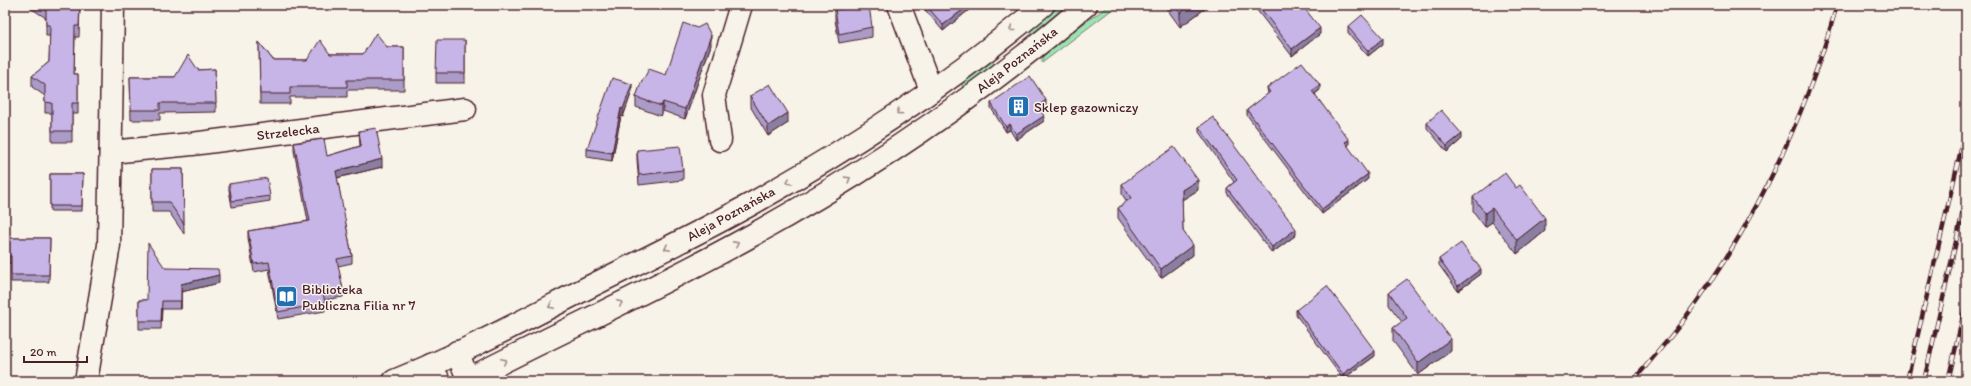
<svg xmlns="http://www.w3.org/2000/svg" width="1971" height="386" font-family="Itim,sans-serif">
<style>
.green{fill:#9ce3b1;stroke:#73816e}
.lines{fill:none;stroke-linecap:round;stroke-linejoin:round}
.minor-casing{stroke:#4a1f2b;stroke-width:25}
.secondary-casing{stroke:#4a1f2b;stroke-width:25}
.minor{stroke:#f7f3e8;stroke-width:22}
.secondary{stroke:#f7f3e8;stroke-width:22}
.rail-casing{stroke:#4a1f2b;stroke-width:4.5}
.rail{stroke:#f7f3e8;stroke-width:3;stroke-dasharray:9;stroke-linecap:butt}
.wall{fill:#aa9cc6;stroke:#4a1f2b}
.shaded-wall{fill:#8b7fa1;stroke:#4a1f2b}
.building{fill:#c6b5e6;stroke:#4a1f2b}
.oneway{stroke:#a0898a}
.labels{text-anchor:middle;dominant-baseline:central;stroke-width:3;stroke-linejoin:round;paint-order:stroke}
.street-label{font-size:14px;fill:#4a1f2b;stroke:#f7f3e8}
.poi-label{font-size:14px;fill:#4a1f2b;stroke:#f7f3e8;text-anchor:start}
</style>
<rect width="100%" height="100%" fill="#f7f3e8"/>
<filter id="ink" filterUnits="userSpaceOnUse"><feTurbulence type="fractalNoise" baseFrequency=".025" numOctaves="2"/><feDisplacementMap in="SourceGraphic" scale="8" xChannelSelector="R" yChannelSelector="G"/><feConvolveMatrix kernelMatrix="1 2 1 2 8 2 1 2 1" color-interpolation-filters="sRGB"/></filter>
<g filter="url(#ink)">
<path class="green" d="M1060 5H1069L1034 35 1029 32Z
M1110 5H1118L1042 63V58L1044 55 1077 28Z
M991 60 995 65 963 88 961 82Z"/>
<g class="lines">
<defs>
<path id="minor" d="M899 5 931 90
M720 140 714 95 741 5
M111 152 192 144 465 109
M457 352 469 381
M431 365 439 381
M86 381 109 245 113 5"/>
<path id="secondary" d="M394 381C459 355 522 321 585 289 641 261 698 234 753 203 854 146 954 80 1043 5
M465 381C559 332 656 289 749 237 869 171 982 94 1086 5"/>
</defs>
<use href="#minor" class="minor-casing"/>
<use href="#secondary" class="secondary-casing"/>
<use href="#minor" class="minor"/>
<use href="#secondary" class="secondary"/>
<defs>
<path id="rail" d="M1633 381C1650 361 1669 340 1685 318 1755 224 1805 118 1837 5
M1907 381 1966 128
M1924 381 1966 198
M1948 381 1966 303
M1963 381 1966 369"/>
</defs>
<use href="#rail" class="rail-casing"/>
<use href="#rail" class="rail"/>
</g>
<path class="wall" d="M32 5H80L79 37H75L74 74H78V114H72V142H52V113H45V96L32 87V76L49 62 50 36H46V18L32 9Z
M921 5H975L943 31Z
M1164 5H1210L1180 27Z
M1253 5H1302L1320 34 1292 56Z
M835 10 872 27V37L839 43 835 20Z
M1348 27 1383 44 1368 56 1348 33Z
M465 40V83H436V73Z
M259 42 273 60H307L330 54H363L387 47H404V90H347V97H290V104H260Z
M711 45 685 119 663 111 661 116 636 107V97L643 80 666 75Z
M215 69 216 112 160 113V120H131L130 77H175L198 70Z
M1267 88 1320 90 1315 94 1349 145 1347 146 1368 179 1322 214 1247 115V110L1268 94Z
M632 91 623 117 621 116 612 161 587 157V149Z
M750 96 788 123 768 136 750 106Z
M991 103 1046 106 1040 110 1044 121 1016 140 1010 130 1006 132 991 108Z
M1427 123 1462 139 1447 152 1427 128Z
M1199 127 1296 235 1272 253 1227 193V188L1234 182 1199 132Z
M359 131 382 167 337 178 352 256V263L338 266 343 290V297L324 300 325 311 278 319 269 269 254 272 248 238V231L308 221 294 151V143L327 156 360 146Z
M637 150 683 170V180L639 185 637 160Z
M152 169H183L184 234 169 212H152Z
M50 174H83L82 211H50Z
M229 184 270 196V201L232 207 229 190Z
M1122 184 1198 190 1182 200 1183 231 1193 255 1161 278 1118 218V208L1127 202 1122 194Z
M1473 197 1545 231 1517 254 1492 222 1485 227 1473 211Z
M5 238H50L49 282H11V263H5Z
M1439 259 1481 274 1458 291 1439 265Z
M165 268 219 283 181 292V309H162L161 329H139V300H147Z
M1389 292 1451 351 1418 375 1393 341V328L1402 322 1389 305Z
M1296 310 1375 356 1343 379 1296 315Z"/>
<path class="shaded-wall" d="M969 5H975L943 31V25Z
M1191 5H1210L1180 27V13Z
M1320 28V34L1292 56V49Z
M711 35V45L685 119V109Z
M1383 38V44L1368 56V51Z
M632 84V91L623 117V109Z
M1320 85V90L1312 96V91Z
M1046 100V106L1038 111V106Z
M663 102V111L661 116V106Z
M621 108V116L612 161V153Z
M788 113V123L768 136V126Z
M1044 116V121L1016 140V134Z
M1010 124V130L1006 132V127Z
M1462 134V139L1447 152V146Z
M1349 140V145L1345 148V142Z
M382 159V167L336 178V171Z
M1368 174V179L1322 214V209Z
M1198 180V190L1182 200V190Z
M1492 208V222L1485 227V213Z
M1545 218V231L1517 254V240Z
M1296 229V235L1272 253V247Z
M1193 245V255L1161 278V269Z
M1481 269V274L1458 291V286Z
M219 275V283L181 292V309V284Z
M1451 339V351L1418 375V363Z
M1375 351V356L1343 379V374Z"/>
<path class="building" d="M42 5H80L79 26H75L74 74H78V103H72V131H52V103L45 102V85L32 76 49 62 50 25H46V8Z
M865 5H869L872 27 839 34 835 10Z
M926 5H969L943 25Z
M1174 5H1191L1180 13Z
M1258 5H1302L1320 28 1292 49Z
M1362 15 1383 38 1368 51 1348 27Z
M683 23 697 28 705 24 711 35 685 109 663 102 661 106 636 97 642 80H643L649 69 666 75Z
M376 33 387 47H404V80H347V87H290V94H260L259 42 273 60H307L320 40 330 54H363Z
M437 40H465V73H436Z
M188 55 198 70 215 69 216 103H160V110H131L130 77H175Z
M1302 62 1320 85 1312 91 1349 140 1345 142 1368 174 1322 209 1247 110 1270 92 1267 88Z
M1030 76 1046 100 1038 106 1044 116 1016 134 1010 124 1006 127 991 103Z
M612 78 632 84 623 109 621 108 612 153 587 149Z
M770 84 788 113 768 126 750 96Z
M1441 110 1462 134 1447 146 1427 123Z
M1213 117 1296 229 1272 247 1227 188 1237 180 1199 127Z
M376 128 382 159 336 171 352 256 337 259 343 290 323 293 325 303 278 312 269 262 254 264 248 231 310 221 294 143 324 139 327 156 361 146 359 131Z
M680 146 683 170 639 175 637 150Z
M1174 147 1198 180 1182 190 1183 231 1193 245 1161 269 1118 208 1131 198 1122 184Z
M152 169H183L184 224 169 202H152Z
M1505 173 1516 188 1520 185 1545 218 1517 240 1492 208 1485 213 1473 197Z
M50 174H83L82 206H50Z
M267 178 270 196 232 201 229 184Z
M5 238H50L49 275H11V256H5Z
M148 243 165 268 218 269 219 275 181 284V301H162L161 321H139V300H147Z
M1461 243 1481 269 1458 286 1439 259Z
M1407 279 1451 339 1418 363 1393 328 1407 318 1389 292Z
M1327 286 1375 351 1343 374 1296 310Z"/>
<defs><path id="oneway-chevron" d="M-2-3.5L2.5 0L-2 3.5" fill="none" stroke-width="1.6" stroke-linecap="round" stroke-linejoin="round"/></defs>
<g class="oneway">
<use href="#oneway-chevron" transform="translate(1012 29) rotate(142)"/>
<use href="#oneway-chevron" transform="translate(899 112) rotate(146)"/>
<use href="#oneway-chevron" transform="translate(848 179) rotate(-32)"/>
<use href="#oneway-chevron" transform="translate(789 182) rotate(150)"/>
<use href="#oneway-chevron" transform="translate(736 244) rotate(-28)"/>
<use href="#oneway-chevron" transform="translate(667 248) rotate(153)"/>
<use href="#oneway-chevron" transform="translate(620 303) rotate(-26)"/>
<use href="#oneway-chevron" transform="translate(551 306) rotate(154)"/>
<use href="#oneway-chevron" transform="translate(504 361) rotate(-26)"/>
</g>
</g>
<defs>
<symbol id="building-square" viewBox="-11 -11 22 22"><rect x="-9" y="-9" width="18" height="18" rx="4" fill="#1f6fb2" stroke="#f7f3e8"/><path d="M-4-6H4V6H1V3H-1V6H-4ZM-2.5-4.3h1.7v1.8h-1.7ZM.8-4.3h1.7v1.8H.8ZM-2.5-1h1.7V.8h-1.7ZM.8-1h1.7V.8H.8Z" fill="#fff"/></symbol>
<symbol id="library-square" viewBox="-11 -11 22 22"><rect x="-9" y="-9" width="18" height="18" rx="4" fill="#1f6fb2" stroke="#f7f3e8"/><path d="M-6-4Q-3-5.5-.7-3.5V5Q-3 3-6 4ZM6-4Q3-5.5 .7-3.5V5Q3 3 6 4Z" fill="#fff"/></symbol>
</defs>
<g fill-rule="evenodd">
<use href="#building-square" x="1006" y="94" width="25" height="25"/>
<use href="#library-square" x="274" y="284" width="25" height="25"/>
</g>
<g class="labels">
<g class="street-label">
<text transform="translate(1017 60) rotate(-38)">Aleja Poznańska</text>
<text transform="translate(288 132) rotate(-7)">Strzelecka</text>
<text transform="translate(731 214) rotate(-29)">Aleja Poznańska</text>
</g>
<g class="poi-label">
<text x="1034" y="107">Sklep gazowniczy</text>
<text x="302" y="289">Biblioteka<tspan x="302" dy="16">Publiczna Filia nr 7</tspan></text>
</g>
</g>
<rect width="1971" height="386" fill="none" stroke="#f7f3e8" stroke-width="20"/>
<rect x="10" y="10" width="1951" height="366" fill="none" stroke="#4a1f2b" stroke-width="1.5" filter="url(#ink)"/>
<path d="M24 356v6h63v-6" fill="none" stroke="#4a1f2b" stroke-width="2"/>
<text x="30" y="356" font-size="12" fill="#4a1f2b" stroke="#f7f3e8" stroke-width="3" paint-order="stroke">20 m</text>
</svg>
